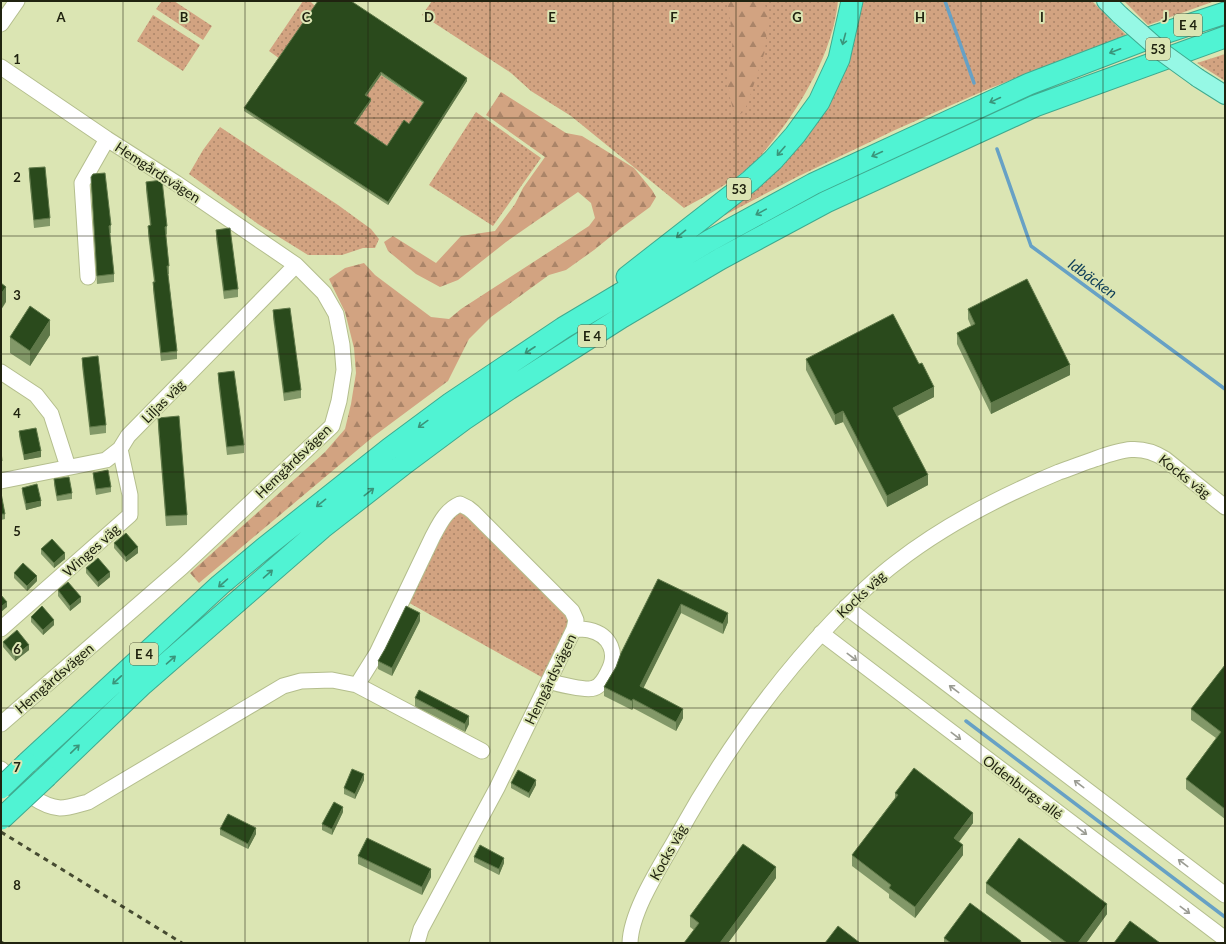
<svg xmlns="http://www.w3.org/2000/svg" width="1226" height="944" font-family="Lato,sans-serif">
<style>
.green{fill:url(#green-dots)}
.forest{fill:url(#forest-firs)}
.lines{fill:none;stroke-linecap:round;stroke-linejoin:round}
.stream{stroke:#67a1c5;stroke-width:3.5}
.minor-casing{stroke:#b4be8d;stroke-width:17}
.major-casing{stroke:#3faa8f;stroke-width:20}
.highway-casing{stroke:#3faa8f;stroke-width:23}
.minor{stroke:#fff;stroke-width:15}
.major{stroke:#96f8e5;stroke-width:18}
.highway{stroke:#50f3d3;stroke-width:21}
.rail{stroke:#464b31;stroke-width:3;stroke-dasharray:5 5;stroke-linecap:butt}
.major-bridge-casing{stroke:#3faa8f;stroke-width:20;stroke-linecap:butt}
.highway-bridge-casing{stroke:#3faa8f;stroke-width:23;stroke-linecap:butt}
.major-bridge{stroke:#96f8e5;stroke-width:18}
.highway-bridge{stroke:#50f3d3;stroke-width:21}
.wall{fill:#829868;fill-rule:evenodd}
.shaded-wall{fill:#5f7849}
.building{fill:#2a4a1c;stroke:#5f7849;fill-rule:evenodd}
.oneway{stroke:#3a957b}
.oneway2{stroke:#9b9c93}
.grid{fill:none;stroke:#202310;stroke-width:1;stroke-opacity:0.55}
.labels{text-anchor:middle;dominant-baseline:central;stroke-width:4;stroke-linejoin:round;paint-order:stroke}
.shield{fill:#dbe5b3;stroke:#585d41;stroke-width:1}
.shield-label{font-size:13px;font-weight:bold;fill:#202310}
.street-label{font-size:14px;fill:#202310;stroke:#dbe5b3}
.water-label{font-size:15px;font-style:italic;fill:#0c3c56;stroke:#dbe5b3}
.grid-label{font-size:13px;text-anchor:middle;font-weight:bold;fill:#202310;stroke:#dbe5b3;stroke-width:4;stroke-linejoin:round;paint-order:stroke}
</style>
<defs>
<pattern id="green-dots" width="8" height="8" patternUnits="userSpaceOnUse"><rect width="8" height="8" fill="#d2a381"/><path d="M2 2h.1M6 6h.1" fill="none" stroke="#aa8468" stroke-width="1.8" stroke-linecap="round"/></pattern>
<pattern id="forest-firs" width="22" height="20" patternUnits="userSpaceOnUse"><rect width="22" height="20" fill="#d2a381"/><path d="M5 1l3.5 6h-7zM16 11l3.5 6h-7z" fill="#aa8468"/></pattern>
</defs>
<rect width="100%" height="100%" fill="#dbe5b3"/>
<path class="green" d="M162 1H174L212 26 203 40 156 9Z
M303 1H310L316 7 280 59 269 51Z
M432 1H838C833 51 802 105 771 143 765 150 760 158 753 164 732 182 708 195 684 208L571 116 531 91 511 73 422 15Z
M858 1H1092L1127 36 988 89 895 130 797 177 706 225 777 165Z
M1124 1H1215L1148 25Z
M153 15 200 45 183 71 137 41Z
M1225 54V81L1197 63Z
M381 75 424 104 409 126 387 148 347 121Z
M476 112 541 158 493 226 429 185Z
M220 127 338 205 371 229 379 239 375 248H363L342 255H308L258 224 189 174 203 150Z
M463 507 568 612 572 624 545 679 404 600 436 534Z"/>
<path class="forest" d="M727 1H764L768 17 765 51 747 105 743 112 738 116 734 113 727 86 733 39Z
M501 92 566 133 582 136 634 168 652 190 656 197 650 207 620 229 594 250 566 270 549 275 491 317 469 339 448 381 374 436 199 583 190 573 325 452 345 429 351 404 356 373 354 348 345 312 329 279 345 268 364 263 375 275 431 317 449 319 461 309 589 226 595 218 591 203 578 192 506 242 458 280 440 287 416 274 388 251 384 242 393 236 436 263 461 236 495 231 515 204 523 188 545 157 486 115Z"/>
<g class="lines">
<path class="stream" d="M945 1 974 83
M997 149 1031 246 1225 389
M966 721 1225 917"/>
<defs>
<path id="minor" d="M1 24 17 1
M1 67 107 139 176 183 296 265 324 293 336 314 342 345 344 370 339 401 332 426 182 567 1 724
M88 277 82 183 107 139
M1 372 36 395 51 414 68 467
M1 481 106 460 120 449 128 436 296 265
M846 607 1225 895
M1 629 130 515V495L120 449
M821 633 1225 939
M549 681C557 684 587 691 594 688 601 686 605 678 608 672 618 654 611 635 589 630 585 629 579 629 574 629
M357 685 377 653 433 536C440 523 446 510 460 504L468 508 473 512 572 611 576 620 574 629 497 788 421 929 417 943
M1 769C18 784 36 806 60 808 69 808 80 804 88 802L283 686 301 681 332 680 357 685 482 751
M630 943C631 910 662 864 678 835 721 758 771 686 832 622 852 601 873 580 897 562 946 524 1001 496 1059 472 1071 468 1083 463 1095 459 1121 450 1140 443 1165 459L1225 507"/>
<path id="major" d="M1106 1 1120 15
M1198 78 1225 95"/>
<path id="highway" d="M627 277 750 181 773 160 795 135 819 102 839 59 852 1
M27 763 220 585 263 549 389 449 451 403 563 328 709 241 813 184 1029 84 1152 37 1225 13
M47 776 143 684 322 528 404 464 463 420 509 389 622 317 720 259 826 202 1035 106 1225 37"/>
</defs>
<use href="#minor" class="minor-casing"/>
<use href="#major" class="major-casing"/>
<use href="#highway" class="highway-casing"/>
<use href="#minor" class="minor"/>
<use href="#major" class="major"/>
<use href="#highway" class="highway"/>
<path class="rail" d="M1 832 182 943
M1 942 3 943"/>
<defs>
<path id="major-bridge" d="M1120 15 1162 52 1198 78"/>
<path id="highway-bridge" d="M1 788 27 763
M1 819 47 776"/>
</defs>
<use href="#major-bridge" class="major-bridge-casing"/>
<use href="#highway-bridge" class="highway-bridge-casing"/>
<use href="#major-bridge" class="major-bridge"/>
<use href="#highway-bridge" class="highway-bridge"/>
</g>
<path class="wall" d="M318 1 467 81 388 205 244 111V108ZM381 75 423 103 409 124 387 146 355 124 371 101 366 96Z
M29 168 50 218V226L34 228 29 176Z
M91 177 111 225V233H110L114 274V282L97 284Z
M146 182 167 226V234L166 235 169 266V274H168L177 351V359L161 361 153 290V282H154L148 234V226H150L146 190Z
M216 230 238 289V297L224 299 216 238Z
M968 309 1070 375 991 414 957 344V333L971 326 968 319Z
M273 310 301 390V398L284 401 273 318Z
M50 335 30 366 10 353V337Z
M82 358 106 425V433L90 435 82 366Z
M806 359 934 397 898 416 928 485 887 507 843 422 835 425 806 370Z
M218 373 244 445V453L227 455 218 381Z
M158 418 187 515V525L166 526 158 428Z
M19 431 41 457 24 460 19 436Z
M1 451 2 461V467H1Z
M93 473 111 487V492L96 495 93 478Z
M54 479 72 493V499L57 501 54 485Z
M22 488 41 506 26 510 22 493Z
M1 493 5 514V519L1 520Z
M114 543 138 553 126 562 114 548Z
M41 549 65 559 54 568 41 554Z
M86 568 110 577 98 587 86 573Z
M14 573 37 581 27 591 14 578Z
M658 579 728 622 723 634 681 613 643 688 683 718 676 731 633 708 632 710 604 696V687L616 667Z
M58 590 81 602 70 611 58 596Z
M31 617 54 625 43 635 31 622Z
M420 621 392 676 378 669V661Z
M3 642 29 650 15 661 3 647Z
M1225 665V819L1186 789V779L1216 738 1191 720V709Z
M415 698 469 724 465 732 415 706Z
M364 780 355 799 344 794V788Z
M511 783 536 785 529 798 511 788Z
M895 793 973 823 959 842 963 855 915 918 889 898V894L852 866V855L895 798Z
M343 812 332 835 322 830V824Z
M220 829 256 834 248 849 220 835Z
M358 856 431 877 422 895 358 864Z
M474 857 504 863 499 875 474 862Z
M776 878 728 943H684L694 930 690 927V916Z
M986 883 1107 914 1086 943H1053L986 893Z
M944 938 1021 943H944Z"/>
<path class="shaded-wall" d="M381 72V75L365 98V95Z
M467 78V81L388 205V202Z
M371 99V101L354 126V123Z
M6 287V302L1 310V294Z
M50 320V335L30 366V351Z
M1070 365V375L991 414V403Z
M934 387V397L893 418V408Z
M843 411V422L835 425V415Z
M41 451V457L24 460V455Z
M928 475V485L887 507V496Z
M41 501V506L26 510V504Z
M138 547V553L126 562V557Z
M65 553V559L54 568V563Z
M110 572V577L98 587V582Z
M37 576V581L27 591V586Z
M81 597V602L70 611V606Z
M7 602V607L1 612V607Z
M681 604V613L640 695V686Z
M420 613V621L392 676V668Z
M728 613V622L723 634V624Z
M54 620V625L43 635V630Z
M29 645V650L15 661V656Z
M633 699V708L632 710V701Z
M683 709V718L676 731V722Z
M469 716V724L465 732V724Z
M364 774V780L355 799V794Z
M536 780V785L529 798V793Z
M343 807V812L332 835V829Z
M973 813V823L954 848V838Z
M256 828V834L248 849V844Z
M963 845V855L915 918V907Z
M504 858V863L499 875V869Z
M776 867V878L728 943H720Z
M431 869V877L422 895V887Z
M1107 904V914L1086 943H1078Z"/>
<path class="building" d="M318 1H351L467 78 388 202 244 108ZM381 72 424 102 409 124 404 120 387 146 354 123 371 99 365 95Z
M45 167 50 218 34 220 29 168Z
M105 173 111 225 109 226 114 274 97 276 91 177 93 174Z
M162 180 167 226 165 227 169 266H167L177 351 161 353 153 282H155L148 226 151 225 146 182Z
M230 228 238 289 224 291 216 230Z
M1027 279 1070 365 991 403 957 333 975 324 968 309Z
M1 283 6 287 1 294Z
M30 306 50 320 30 351 10 337Z
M290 308 301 390 284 393 273 310Z
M893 314 919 364 922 363 934 387 893 408 928 475 887 496 843 411 835 415 806 359Z
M98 356 106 425 90 427 82 358Z
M234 371 244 445 227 447 218 373Z
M179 416 187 515 166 516 158 418Z
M36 428 41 451 24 455 19 431Z
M1 451 2 461H1Z
M108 470 111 487 96 489 93 473Z
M69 477 72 493 57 496 54 479Z
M37 484 41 501 26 504 22 488Z
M1 493 5 514H1Z
M126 533 138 547 126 557 114 543Z
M52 539 65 553 54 563 41 549Z
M98 558 110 572 98 582 86 568Z
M23 563 37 576 27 586 14 573Z
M658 579 728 613 723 624 681 604 640 686 683 709 676 722 633 699 632 701 604 687 616 667 621 653Z
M68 582 81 597 70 606 58 590Z
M1 595 7 602 1 607Z
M42 606 54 620 43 630 31 617Z
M406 606 420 613 392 668 378 661 385 649Z
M17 630 29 645 15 656 3 642Z
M1225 665V809L1186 779 1221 732 1191 709Z
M419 690 469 716 465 724 415 698Z
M914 768 973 813 954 838 963 845 915 907 889 888 891 885 852 855 898 795 895 793Z
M352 769 364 774 355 794 344 788Z
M518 770 536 780 529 793 511 783Z
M334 802 343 807 332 829 322 824Z
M228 814 256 828 248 844 220 829Z
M367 838 431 869 422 887 358 856Z
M1019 838 1107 904 1078 943H1067L986 883Z
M743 844 776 867 720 943H684L699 923 690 916Z
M480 845 504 858 499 869 474 857Z
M970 903 1021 941 1020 943H951L944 938Z
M1130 921 1160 943H1114Z
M838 926 860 943H825Z"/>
<defs><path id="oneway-shaft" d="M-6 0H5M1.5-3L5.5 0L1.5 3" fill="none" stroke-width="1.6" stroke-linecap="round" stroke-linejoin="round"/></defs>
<g class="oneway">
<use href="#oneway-shaft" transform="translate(844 39) rotate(105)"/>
<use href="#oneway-shaft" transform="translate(1115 51) rotate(159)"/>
<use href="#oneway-shaft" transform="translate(995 100) rotate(155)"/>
<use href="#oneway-shaft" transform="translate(781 151) rotate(131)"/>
<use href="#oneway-shaft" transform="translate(877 154) rotate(155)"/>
<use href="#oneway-shaft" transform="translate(761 212) rotate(151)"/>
<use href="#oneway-shaft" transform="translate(681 234) rotate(141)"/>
<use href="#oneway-shaft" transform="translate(530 350) rotate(147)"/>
<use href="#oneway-shaft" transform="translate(423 424) rotate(144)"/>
<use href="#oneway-shaft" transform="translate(369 492) rotate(-38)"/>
<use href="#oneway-shaft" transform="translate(321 503) rotate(141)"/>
<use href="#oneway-shaft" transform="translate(268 574) rotate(-41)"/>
<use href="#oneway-shaft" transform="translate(223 583) rotate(139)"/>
<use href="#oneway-shaft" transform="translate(171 660) rotate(-41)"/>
<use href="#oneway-shaft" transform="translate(117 680) rotate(137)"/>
<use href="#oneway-shaft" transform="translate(75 749) rotate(-44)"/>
</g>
<g class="oneway2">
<use href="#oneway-shaft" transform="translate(852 657) rotate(37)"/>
<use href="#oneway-shaft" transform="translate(954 689) rotate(-143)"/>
<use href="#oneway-shaft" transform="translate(956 736) rotate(37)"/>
<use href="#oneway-shaft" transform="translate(1079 784) rotate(-143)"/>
<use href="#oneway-shaft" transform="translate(1082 831) rotate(37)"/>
<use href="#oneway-shaft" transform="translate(1183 863) rotate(-143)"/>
<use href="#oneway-shaft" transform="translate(1185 910) rotate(37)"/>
</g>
<path class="grid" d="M123 1V943M245 1V943M368 1V943M490 1V943M613 1V943M736 1V943M858 1V943M981 1V943M1103 1V943M1 118H1225M1 236H1225M1 354H1225M1 472H1225M1 590H1225M1 708H1225M1 826H1225"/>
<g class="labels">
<g class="shield">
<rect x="1174" y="14" width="28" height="22" rx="3"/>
<rect x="1146" y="38" width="24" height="22" rx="3"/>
<rect x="727" y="178" width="24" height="22" rx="3"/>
<rect x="578" y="325" width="28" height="22" rx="3"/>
<rect x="130" y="643" width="28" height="22" rx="3"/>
</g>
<g class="shield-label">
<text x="1188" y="25">E 4</text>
<text x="1158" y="49">53</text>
<text x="739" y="189">53</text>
<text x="592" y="336">E 4</text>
<text x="144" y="654">E 4</text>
</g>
<g class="street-label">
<text transform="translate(158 172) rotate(33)">Hemgårdsvägen</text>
<text transform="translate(163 401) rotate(-45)">Liljas väg</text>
<text transform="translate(293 461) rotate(-44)">Hemgårdsvägen</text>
<text transform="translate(1185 476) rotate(38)">Kocks väg</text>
<text transform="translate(91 550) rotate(-42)">Winges väg</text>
<text transform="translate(861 594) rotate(-43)">Kocks väg</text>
<text transform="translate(54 678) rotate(-41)">Hemgårdsvägen</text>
<text transform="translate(550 679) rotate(-64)">Hemgårdsvägen</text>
<text transform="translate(1023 787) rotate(37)">Oldenburgs allé</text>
<text transform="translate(668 852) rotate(-61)">Kocks väg</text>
</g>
<g class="water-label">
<text transform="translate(1093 278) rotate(36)">Idbäcken</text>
</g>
</g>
<g class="grid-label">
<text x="61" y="22">A</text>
<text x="184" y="22">B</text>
<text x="306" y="22">C</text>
<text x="429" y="22">D</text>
<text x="552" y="22">E</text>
<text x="674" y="22">F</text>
<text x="797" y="22">G</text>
<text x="920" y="22">H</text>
<text x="1042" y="22">I</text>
<text x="1165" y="22">J</text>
<text x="17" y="64">1</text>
<text x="17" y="182">2</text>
<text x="17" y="300">3</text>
<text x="17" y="418">4</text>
<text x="17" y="536">5</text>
<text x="17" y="654">6</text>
<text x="17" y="772">7</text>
<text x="17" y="890">8</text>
</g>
<rect width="1226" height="944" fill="none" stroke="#202310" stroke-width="4"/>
</svg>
